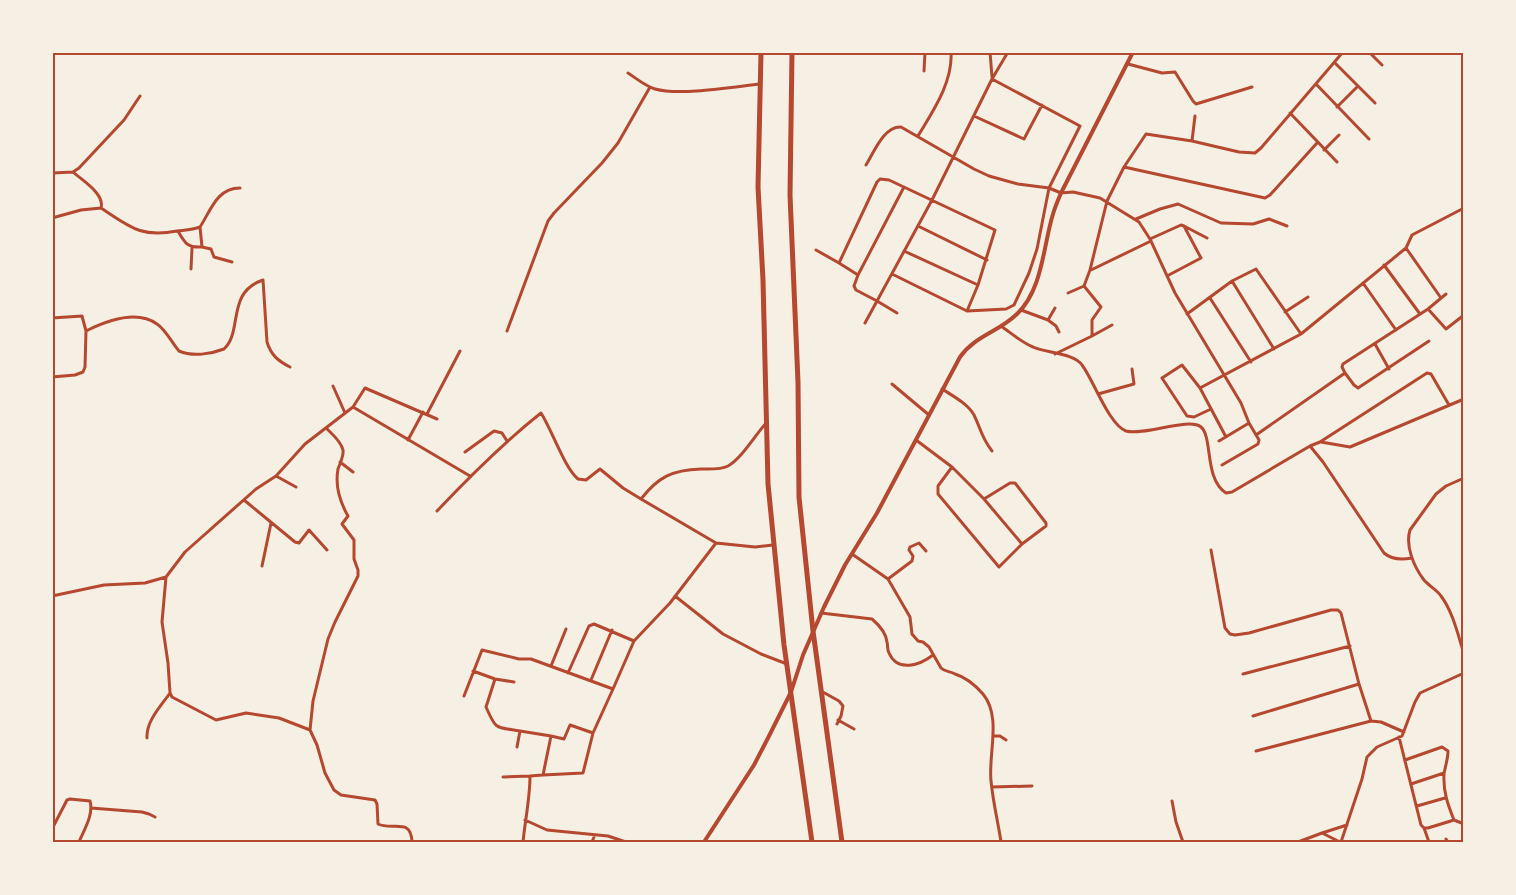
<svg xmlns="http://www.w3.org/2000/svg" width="1516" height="895" font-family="Poppins,sans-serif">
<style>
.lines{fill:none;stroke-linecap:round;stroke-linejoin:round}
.minor{stroke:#b5482f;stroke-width:3}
.secondary{stroke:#b5482f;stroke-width:4}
.trunk{stroke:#b5482f;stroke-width:5}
.neatline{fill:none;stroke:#b5482f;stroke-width:2}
</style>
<rect width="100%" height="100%" fill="#f6efe4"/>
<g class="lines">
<path class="minor" d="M990 52 992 77
M1369 52 1382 65
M1335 63 1375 103
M1128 64 1162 73 1175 72 1193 101 1196 104 1252 87
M924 71 925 52
M628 73C636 78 645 86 655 89 680 96 733 87 760 84
M992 79 1008 52
M1316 84 1369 139
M1337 107 1357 87
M1290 113 1337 162
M974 116 1024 139 1042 105
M918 136C933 111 953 82 951 52
M1192 141 1195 116
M1324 150 1339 135
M866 165C874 152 884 126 901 127L974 169 989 176 1018 184 1049 188 1061 193 1073 192 1100 198 1139 222 1150 239 1175 293 1241 403 1249 423 1259 440 1258 444 1222 465
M1124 167 1265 198 1270 195 1317 143
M73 172C83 181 105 194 101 208 130 227 141 238 177 231 185 230 192 230 200 227 211 210 217 188 240 188
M52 173 73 172 79 168 124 120 140 96
M904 187 858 275 854 286 856 290 877 301 932 200 992 79 1080 126 1049 188 1037 249 1029 273 1014 305 1006 309 967 311
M52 218 81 210 101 208
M1136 219 1160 209 1178 204 1221 223 1253 224 1269 219 1287 226
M918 226 987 260
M178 231C185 243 187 248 202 247L200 227
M1150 239 1181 225 1184 226
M202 247 211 249 214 257 232 262
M1406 248 1441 298
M816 250 839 263
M904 251 978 285
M1384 265 1420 314
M191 269 192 248
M1091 270 1151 241
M858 275 839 263 877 182 880 179 889 180 995 230 978 285 967 311 892 274
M1167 276 1201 258 1184 226 1207 238
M1232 281 1274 349
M1363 283 1396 330
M1068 293 1084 286 1090 270 1107 201 1124 167 1146 134 1192 141 1239 152 1255 153 1261 148 1343 52
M1210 298 1251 362
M1428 309 1446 329 1464 315
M1021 310 1048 320 1055 308
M1285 312 1308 297
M1187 314 1232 281 1256 269 1301 334
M52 318 82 316 86 331
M1048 320 1056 326 1059 332
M865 323 877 301 897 313
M1001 326C1011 333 1021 342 1033 347 1046 353 1074 353 1082 365 1093 379 1109 425 1126 431 1144 436 1189 417 1201 427 1213 437 1204 479 1226 493L1232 492 1310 446 1323 462 1384 553C1392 560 1402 560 1412 558
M507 331 548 221 554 213 602 163 618 143 650 87
M1092 336 1112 325
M1375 344 1389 369
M1055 354 1092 336V320L1101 307 1084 286
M1345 373 1354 385 1358 388 1429 341
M52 377 75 375 83 372 85 367 86 331C106 321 136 309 157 324 166 330 172 343 179 351 193 357 211 354 224 349 243 332 226 292 263 280L267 342C271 355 278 361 290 367
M892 384 929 415
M333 386 345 413
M1200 388 1182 365 1162 378 1187 416 1194 417 1211 409
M942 389C953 396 968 404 974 415 981 429 981 437 992 451
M1098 394 1134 384 1132 369
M353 407 470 476
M427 414 460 351
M1256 435 1345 373 1342 367 1343 364 1428 309 1446 294
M1226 437 1200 388 1301 334 1406 248 1412 235 1464 208
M408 440 423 412
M916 440 952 467 984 499 1022 544
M1219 441 1249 423
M1321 442 1350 447 1464 399
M1310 446 1320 442 1427 373 1431 374 1449 405
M465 452 494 431 502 433 507 441
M340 462 353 472
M952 467 938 486V494L999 567 1022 544 1046 526V523L1015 483H1010L984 499
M276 476 296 487
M1464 478 1446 486 1436 494 1410 530C1405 546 1414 567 1424 580 1429 586 1437 590 1441 596 1453 612 1458 635 1464 654
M641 499C658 477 672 470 701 469 709 469 720 470 728 466 742 458 755 435 767 422
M244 500 295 542 299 543 309 530 327 550
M437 511C470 476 503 443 541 413 552 430 564 467 578 479L586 480 600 469 623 488 641 499 716 543 755 547 773 545
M1211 550 1225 628 1230 634 1235 635 1249 633 1331 610H1338L1341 613 1359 684 1371 721
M852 554 888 579 910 617 912 634 918 641 923 642 929 647 941 668C945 672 950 671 955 674 965 677 976 686 983 694 1002 717 988 754 991 781 993 802 998 822 1001 842
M262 566 271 523
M166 577 162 622 168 663 170 693 172 697 216 720 246 713 279 718 310 730 313 701 328 639 335 622 358 576V570L354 559V540L342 524 348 516C340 502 335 485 338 469 340 463 344 456 343 450 341 441 332 434 326 428
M888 579 912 561 913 556 909 550 910 547 919 543 926 551
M52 596 104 585 145 583 166 577 185 552 256 489 276 476 305 444 353 407 365 388 437 419
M675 596 723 634 761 654 787 664
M821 613 872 619C879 625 886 632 887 642 888 645 887 650 889 653 898 673 920 665 933 655
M634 641 670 603 716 543
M551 666 566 629
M473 671 495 679 514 682
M568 673 589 626 594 624 634 641 613 689
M1243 674 1350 646
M495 679 486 707C496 730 495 727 520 731
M591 680 612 630
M821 691 839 701 843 706 841 716 837 724
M464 696 482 650 519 659H531L613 689 593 733 583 773 543 775
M1253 716 1359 684
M838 720 854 729
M310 730 317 745 325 773 334 790 341 795 375 800 377 804 378 824C393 831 411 817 412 842
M551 736 564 739 570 725 593 733
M993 736H1000L1006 740
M1399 737 1421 825 1424 828H1428L1454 820 1464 824
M147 738C146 721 161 706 170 693
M517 747 520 731 551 736 543 775 530 776C530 798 525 821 523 842
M1256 751 1371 721 1381 722 1404 732
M1405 760 1442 747 1448 751C1448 759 1445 767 1444 774 1443 792 1448 805 1454 820
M503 777 530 776
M1411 784 1444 773
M992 787 1032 786
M1172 801 1176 822 1183 842
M1417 806 1445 798
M91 808 142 812 149 814 155 817
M525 820 547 830 608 836 626 842
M1424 828 1429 842
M52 829 67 800 70 799 90 801C94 814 84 830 79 842
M1322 833 1347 825
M1446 839 1448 842
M592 842 594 837
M1298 842 1322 833 1340 842
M1341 842 1362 779 1367 757 1377 747 1402 736 1415 702 1420 693 1464 673"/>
<path class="secondary" d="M704 842 754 765 769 736 791 692 803 655 824 607 845 565 877 513 960 357C976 335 999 332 1017 314 1043 289 1043 246 1053 214 1055 207 1058 200 1061 193L1133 52"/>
<path class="trunk" d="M761 52 758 187 763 280 768 484 784 645 812 842
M792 52 790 195 798 382 799 497 813 631 842 842"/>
</g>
<rect width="1516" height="895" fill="none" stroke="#f6efe4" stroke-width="108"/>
<rect x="54" y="54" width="1408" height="787" class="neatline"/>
</svg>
